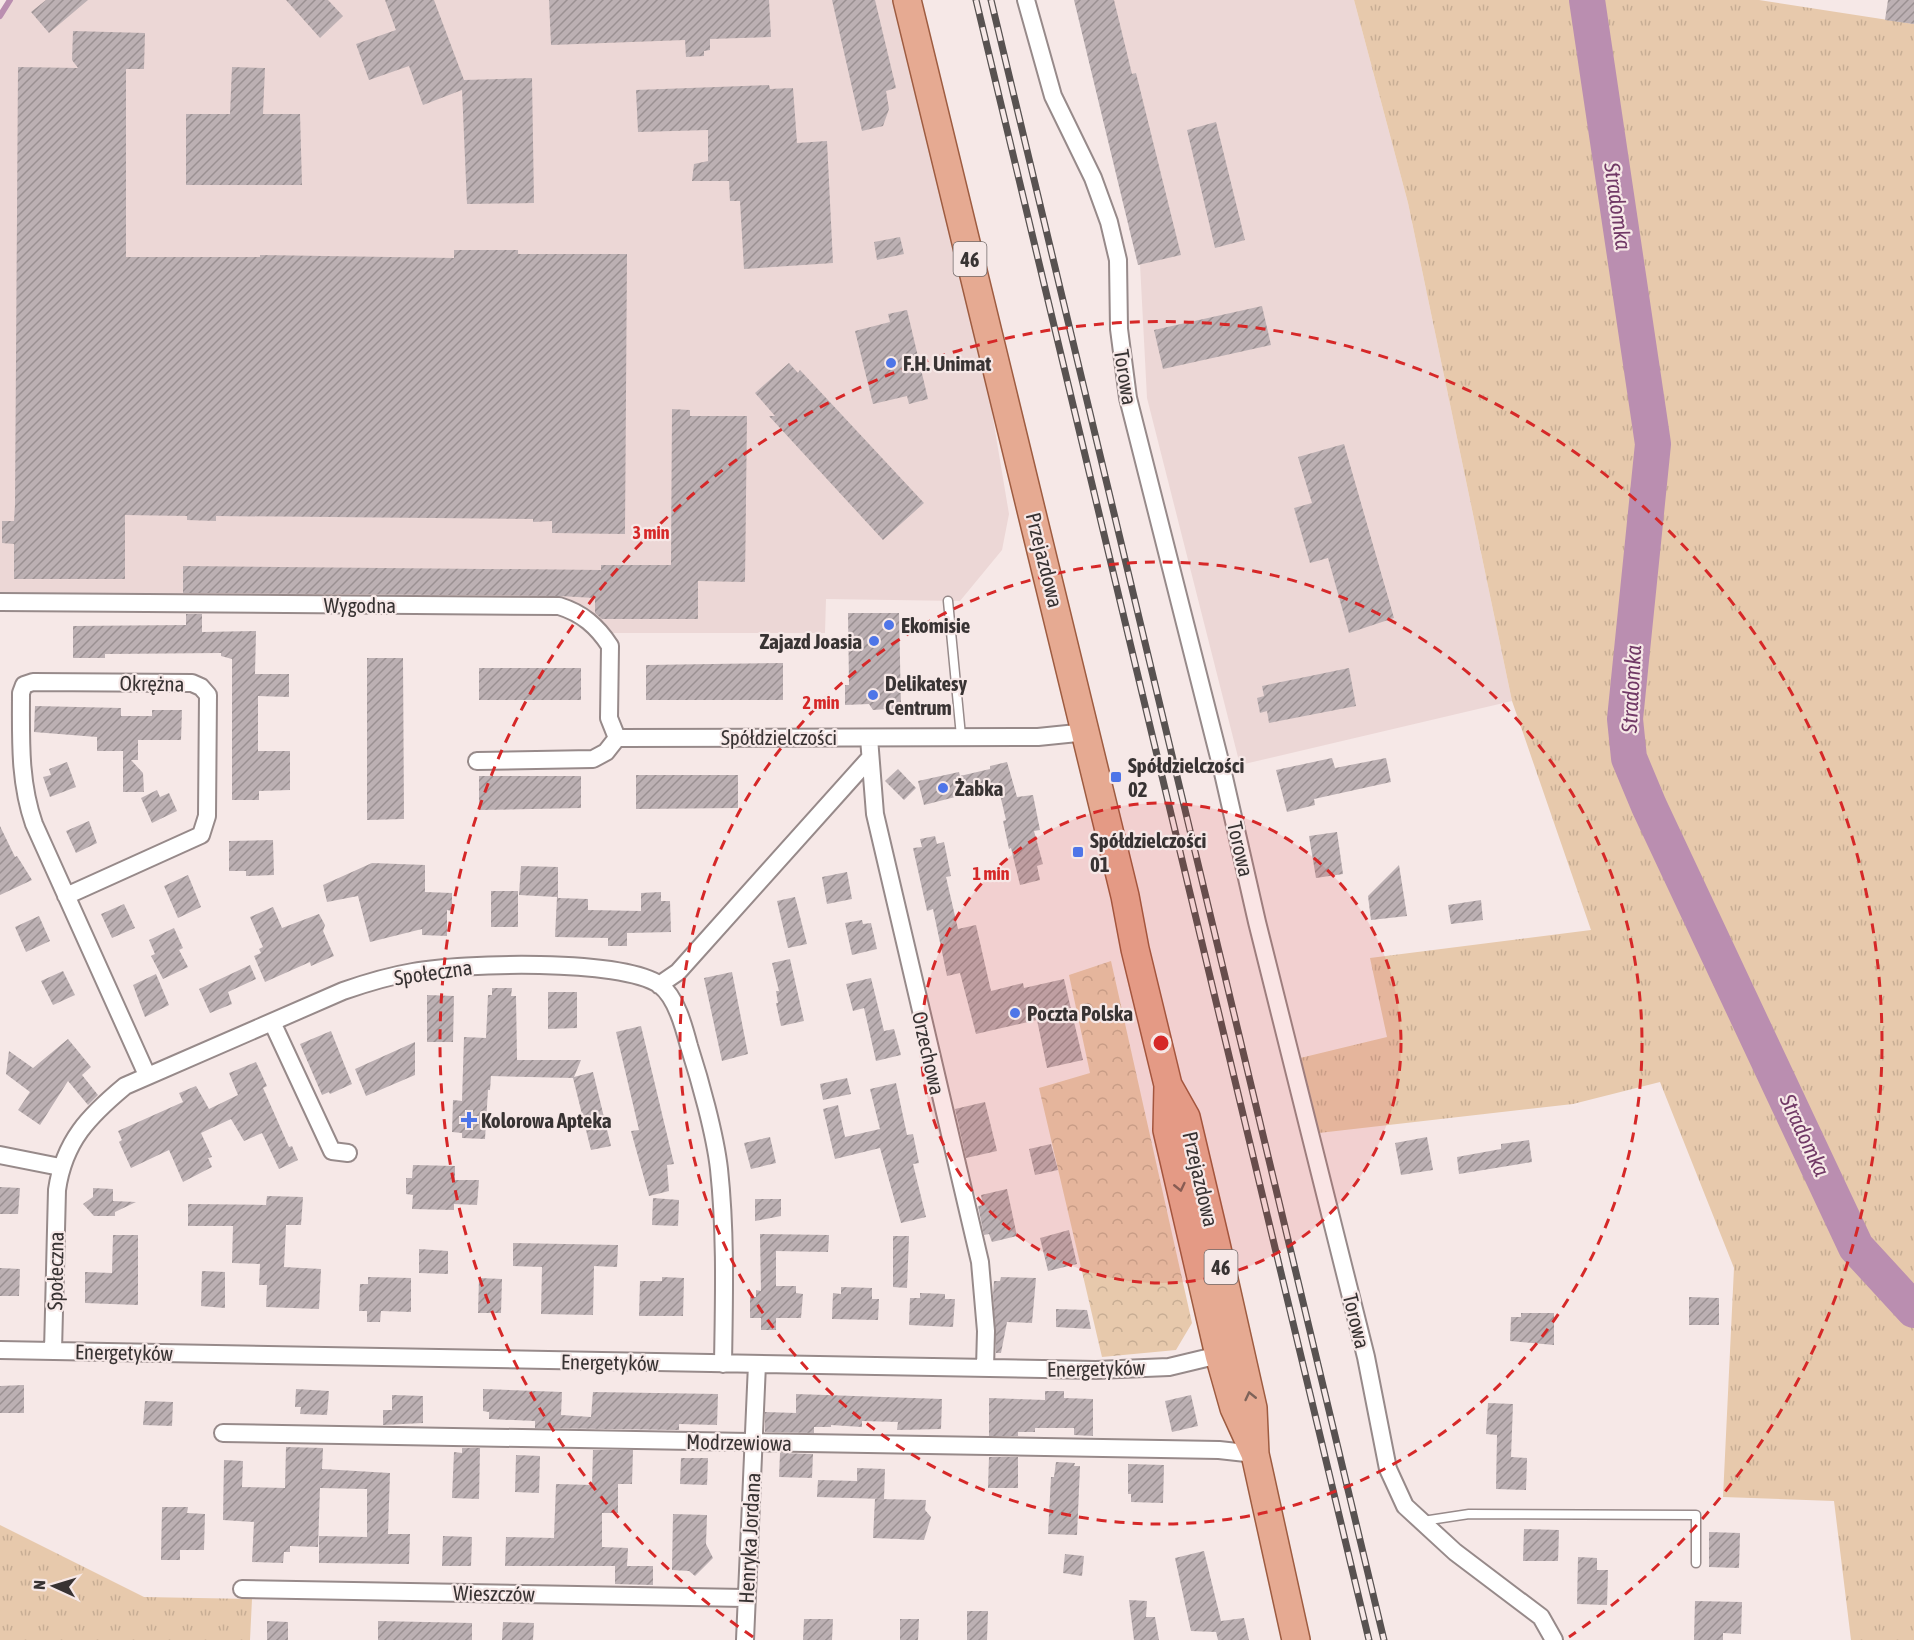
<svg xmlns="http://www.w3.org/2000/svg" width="1914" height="1640" font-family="'Asap Condensed',sans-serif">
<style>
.built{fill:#ecd7d6}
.grass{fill:url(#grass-tufts)}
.forest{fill:url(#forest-crowns)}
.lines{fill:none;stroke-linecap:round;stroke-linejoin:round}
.stream{stroke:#ba8eb0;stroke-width:6}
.river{stroke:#ba8eb0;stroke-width:36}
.building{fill:url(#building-hatch)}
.lane-casing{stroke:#978a8a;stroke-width:11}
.street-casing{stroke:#978a8a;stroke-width:20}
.primary-casing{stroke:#9e5c41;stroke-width:30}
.lane{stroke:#fff;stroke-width:8}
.street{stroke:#fff;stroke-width:16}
.primary{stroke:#e6aa92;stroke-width:27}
.rail-casing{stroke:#585251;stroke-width:7}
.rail{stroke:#f6e8e7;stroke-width:4.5;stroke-dasharray:14;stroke-linecap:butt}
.oneway{stroke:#7e6359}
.ring{fill:none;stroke:#d62828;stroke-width:3;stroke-dasharray:10 8}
.poi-dot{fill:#4e75e8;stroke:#f6e8e7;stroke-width:2}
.labels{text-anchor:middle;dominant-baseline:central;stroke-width:4.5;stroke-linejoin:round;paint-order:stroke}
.shield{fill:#f6e8e7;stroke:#716969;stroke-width:1.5}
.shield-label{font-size:20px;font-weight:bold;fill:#383333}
.poi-label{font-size:21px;font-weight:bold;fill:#383333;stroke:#f6e8e7;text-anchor:start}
.street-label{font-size:21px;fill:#383333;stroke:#f6e8e7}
.water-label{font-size:22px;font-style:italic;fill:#713966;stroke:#f6e8e7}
.centre{fill:#d62828;stroke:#f6e8e7;stroke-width:3}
.ring-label{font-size:18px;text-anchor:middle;font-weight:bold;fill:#d62828;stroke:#f6e8e7;stroke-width:4.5;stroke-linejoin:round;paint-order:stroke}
</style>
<defs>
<pattern id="grass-tufts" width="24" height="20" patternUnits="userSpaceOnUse" patternTransform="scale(1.5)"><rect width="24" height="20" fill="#e7c9ac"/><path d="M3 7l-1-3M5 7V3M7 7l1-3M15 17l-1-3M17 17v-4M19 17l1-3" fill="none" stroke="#c7ad94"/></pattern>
<pattern id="forest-crowns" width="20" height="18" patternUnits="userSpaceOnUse" patternTransform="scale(1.5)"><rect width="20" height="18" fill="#e7c9ac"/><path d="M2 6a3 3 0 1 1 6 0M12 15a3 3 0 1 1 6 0" fill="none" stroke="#c7ad94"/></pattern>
<pattern id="building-hatch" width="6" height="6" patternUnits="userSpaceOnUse" patternTransform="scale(1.5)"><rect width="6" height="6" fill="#bcb0b3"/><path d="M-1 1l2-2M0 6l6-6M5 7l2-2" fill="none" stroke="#9a9092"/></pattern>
</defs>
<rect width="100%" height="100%" fill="#f6e8e7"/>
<path class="built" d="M10 0H913L957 204 1009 514 1002 550 960 601 826 599 825 633H602L574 611 0 602V16Z
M1075 0H1354L1408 203 1512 701 1240 765 1147 398 1140 264Z"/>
<path class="grass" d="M1354 0H1759L1914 24V1640H1851L1834 1501 1723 1497 1734 1268 1660 1082 1573 1104 1310 1134 1292 1060 1387 1037 1370 958 1591 930 1512 701 1408 203Z
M0 1525 144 1597 252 1599 250 1640H0Z"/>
<path class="forest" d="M1111 961 1192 1323 1176 1350 1102 1357 1039 1088 1090 1073 1069 975Z"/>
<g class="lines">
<path class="stream" d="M0 16 10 0"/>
<path class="river" d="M1587 0 1653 444 1625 719 1629 758 1649 806 1856 1247 1914 1310"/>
</g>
<path class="building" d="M46 0H88L49 33 31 12Z
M286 0H328L343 16 320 38Z
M385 0H434L464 80 532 78 534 203 467 204 462 90 423 105 409 66 369 80 356 44 396 30Z
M549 0H769L771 37 710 39V50L704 51V56L686 57 685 40 551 45Z
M832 0H875L896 88 886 91 889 109 883 126 862 131Z
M1074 0H1114L1132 74 1136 73 1181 255 1138 265Z
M1888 0H1914V24L1885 20Z
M73 31 145 33 144 69H126V257H260V255L454 258V250H518V254H627L625 534 552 533V521L533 522V519L216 516V521L187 520V516L125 515V579H14V544L2 543V521H14L15 505 18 67 78 68 72 60Z
M232 67 265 68 263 114H300L302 185H186V114H230Z
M769 85 770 89 793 88 797 143 827 141 833 263 744 269 740 201H730L729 181H692L694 164 708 161V130L638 132 636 90Z
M1216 122 1245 240 1215 248 1187 130Z
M900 237 904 254 877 260 874 242Z
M1262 306 1271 345 1163 369 1154 330Z
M907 310 928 399 909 404 907 396 873 404 855 331 890 322 888 314Z
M789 363 798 373 800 370 924 503 883 540 769 416H775L755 393Z
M672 409 690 410V416H747L745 582 698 581V619H602L595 613V598L559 596 183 593V566L601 570V565H671Z
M1344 444 1394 618 1349 633 1328 558 1310 563 1294 508 1312 503 1298 457Z
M848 613H899L901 708 873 710 869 704 845 705V685H849Z
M186 614H202V632L256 631 255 674H289V697L258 696V751H290V790L259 791V800H232V659L221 656V653L105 654V658H73V626L186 625Z
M367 658H403L404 819 367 820Z
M783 663V700H646V665Z
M479 668H581V700H479Z
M1349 668 1356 706 1269 723 1267 711 1260 713 1257 698 1264 696 1262 686Z
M35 706 121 708V716H152V710H182L181 740H138V760H131L143 773 144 792H123V751H97V737L34 732Z
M1332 758 1335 768 1386 758 1391 782 1314 799 1315 805 1287 812 1276 770Z
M67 762 76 787 50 797 43 777 51 775 49 769Z
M1007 762 1017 797 1033 795 1040 830 1034 831 1043 864 1037 866 1040 880 1020 885 1011 848 1009 849 1003 821 1006 820 998 786 924 805 918 781 959 772 960 776 990 769V766Z
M898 769 916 788 904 800 885 781Z
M636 775H738V808L636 809Z
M479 776H581V808L479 810Z
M157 790 160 797 169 793 177 811 152 823 141 798Z
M89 821 97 843 76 853 66 831Z
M0 826 15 857 17 856 32 880 0 895Z
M1337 832 1343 874 1316 878 1309 836Z
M935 836 937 844 944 842 951 876 946 877 958 929 976 925 991 991 1023 983 1024 988 1064 979 1083 1060 1047 1068 1037 1020 976 1034 960 973 947 976 933 909 927 911 913 848 922 847 920 839Z
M273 840 274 875 246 876V871H229V841Z
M372 863 425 865V892L452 893V911L447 910V936L422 935V929L370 942 358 896 327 902 323 885Z
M1399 865 1407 916 1371 920 1368 896Z
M521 866 558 867V898L588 899V910L641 911V893L661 892V901H670L671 932 627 933V946H608V938L555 937 557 897 519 895Z
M847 872 852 899 827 904 822 877Z
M188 875 201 907 178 918 164 886Z
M491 891H518V927H491Z
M795 897 807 944 788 948 777 901Z
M1481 900 1483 920 1451 924 1448 905Z
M124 904 135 928 112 938 101 914Z
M273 907 282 928 319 914 325 925 323 931 334 956 311 966 310 962 265 982 254 956 261 953 259 949 263 947 250 917Z
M39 916 50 941 26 952 15 927Z
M862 920 863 924 871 923 877 949 852 955 845 923Z
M174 928 183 948 179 950 188 967 163 979 151 956 155 954 149 940Z
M790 959 804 1021 781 1026 776 1003H778L776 991H779L772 963Z
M250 965 256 979 228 992 232 1004 210 1013 199 989Z
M63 971 75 995 53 1005 41 981Z
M732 972 748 1054 722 1061 704 978Z
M156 974 169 1005 145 1017 133 985Z
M871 978 884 1031 894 1029 901 1055 876 1061 864 1008 853 1011 846 984Z
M492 988H512L511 996H516L517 1060H581L574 1077 593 1072 611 1146 591 1150 573 1078 491 1076 490 1090H488L485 1139 462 1138V1133L452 1132 453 1100 462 1101 464 1037 486 1038 488 995H492Z
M548 992H577V1028L548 1029Z
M427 995 454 996 453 1042H427Z
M641 1026 674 1164 667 1165 669 1191 649 1196 631 1131 639 1130 616 1032Z
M331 1031 352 1084 330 1094 329 1092 322 1095 300 1044Z
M68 1039 91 1067 82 1075 98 1095 88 1105 68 1081 40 1125 18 1110 30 1092 6 1074 9 1051 33 1068Z
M415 1042V1075L366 1096 355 1069Z
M256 1062 267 1086 263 1088 289 1147 292 1146 298 1160 279 1169 262 1133 244 1141 231 1119 201 1133 212 1157 208 1158 212 1167 183 1182 169 1150 131 1168 119 1142 122 1140 118 1131 183 1102 179 1093 196 1086 209 1109 238 1095 229 1073Z
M847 1078 851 1094 823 1100 820 1084Z
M896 1083 907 1135 913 1134 919 1163 913 1164 926 1217 901 1223 880 1148 835 1159 823 1109 838 1105 845 1137 880 1129 870 1089Z
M985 1102 997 1151 966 1158 955 1109Z
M770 1137 776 1163 751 1169 744 1143Z
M1427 1137 1433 1170 1401 1175 1395 1143Z
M1529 1140 1532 1162 1459 1174 1457 1157 1501 1149V1144Z
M1051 1144 1058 1170 1035 1175 1029 1149Z
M413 1165 455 1166V1180H479L477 1205 454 1204V1210L412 1209 413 1195 406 1194V1178H412Z
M0 1187 20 1188 18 1214H0Z
M93 1188 113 1189V1201L136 1202 115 1212V1216H94L83 1204 93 1197Z
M1007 1189 1017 1236 992 1242 989 1234 984 1235 978 1206 983 1205 981 1195Z
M267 1196 303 1197 301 1225H286L284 1267 321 1269 319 1309 266 1307 267 1285H259L260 1264 232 1263 233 1226H188V1204L266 1205Z
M653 1198 679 1200 678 1226 652 1225Z
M755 1199H781V1216L755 1221Z
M1069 1230 1077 1264 1048 1271 1040 1238Z
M760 1234 829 1235 828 1252 776 1251V1286H796V1293L803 1294 801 1318H776V1330H761V1318H750V1297H756V1290L761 1291Z
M113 1235H138V1305L85 1303V1272L112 1273Z
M893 1236H909L907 1288 893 1287Z
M513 1243 618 1245 617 1267 594 1266 593 1315 541 1314 542 1267 513 1266Z
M419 1249 448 1251V1274L419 1273Z
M0 1268 20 1269 19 1296H0Z
M202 1271 225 1272V1308L201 1306Z
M368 1277 411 1278V1312L381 1311 380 1322H367V1311H359L360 1284H368Z
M662 1277 684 1278 683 1316H639L640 1281H662Z
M1001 1277 1036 1278 1032 1323 1007 1322 1001 1353H996L993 1295 994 1281H1000Z
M479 1278 502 1279 501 1313H478Z
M841 1287 872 1288V1299H879L878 1320 832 1319 833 1293 841 1294Z
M920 1293 945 1294V1299H955L953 1327 909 1325 910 1298H920Z
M1689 1297 1719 1298V1325H1689Z
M1056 1309 1087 1310 1091 1329 1056 1327Z
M1521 1313H1554V1345L1510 1341 1511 1317H1521Z
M24 1385V1413H0V1386Z
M296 1389 329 1391 327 1415 300 1414 301 1407H295Z
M483 1389 562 1392 561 1415 591 1417 593 1392 718 1394 717 1425 679 1424V1430L535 1428V1421L489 1419V1412L483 1411Z
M1045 1391H1064V1398L1093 1399V1436L1074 1435V1428H1035V1432H1018V1436H989V1398L1045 1400Z
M796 1394 942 1399 941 1429 897 1430 898 1422 862 1421V1427L831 1425V1427H814V1433L765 1432V1412L796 1413Z
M392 1395 423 1396V1423L383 1425V1410H392Z
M1191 1395 1198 1426 1172 1432 1165 1401Z
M145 1401 173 1402 172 1426 143 1425Z
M1488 1403 1513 1404 1511 1457 1527 1458 1526 1490 1496 1489 1497 1435 1486 1434Z
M286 1447 323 1448 322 1469 390 1473 388 1534H410L409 1564 319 1563V1536L367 1537V1489L320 1488 318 1547 290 1546V1552H284L283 1563 252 1562 254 1522 223 1520 224 1460 243 1461 242 1487 285 1488Z
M462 1448H480L479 1499 452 1498 454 1452 462 1453Z
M593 1450H633L632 1484H618V1513H602V1547L628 1548 627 1566H653V1585L615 1584V1566H505L506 1537 554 1538 556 1484 592 1485Z
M780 1453 813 1454 812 1478 779 1477Z
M516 1455 540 1456 539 1493 515 1492Z
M989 1457H1018V1488H988Z
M681 1458H708L707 1485 680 1484Z
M1056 1462 1075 1463 1074 1466H1080L1077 1535 1048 1534 1051 1477H1054Z
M1128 1464 1164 1465 1163 1503 1131 1502V1494H1128Z
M857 1468 885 1469 884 1499 817 1497 818 1480 857 1481Z
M875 1499 926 1500 925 1510 931 1517 924 1540 873 1538Z
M162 1507H188L187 1513 205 1514 204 1550H180V1560H161Z
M673 1514 707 1515 706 1544 713 1558 695 1576 689 1571 672 1570Z
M1524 1529 1559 1530 1558 1561H1523Z
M1709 1532 1740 1533 1739 1568 1709 1567Z
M443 1536 472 1537 471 1566H442Z
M1204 1551 1221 1621 1244 1618 1249 1640H1218L1216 1632 1191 1631 1175 1558Z
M1065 1554 1084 1556 1082 1576 1063 1573Z
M1578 1557 1597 1558V1570H1608L1607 1605 1577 1604Z
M1129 1600 1147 1601 1146 1617H1155L1159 1640H1134Z
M1695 1601 1742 1602 1741 1634 1723 1633V1640H1694Z
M967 1611H988L987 1640H967Z
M804 1619H833L832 1640H803Z
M900 1619H919L918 1640H900Z
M267 1621 288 1622V1640H267Z
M378 1621 472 1623V1640H378Z
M503 1622 534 1623 533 1640H502Z"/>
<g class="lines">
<defs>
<path id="lane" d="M948 601 961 736
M1423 1521 1469 1514 1696 1515V1563"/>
<path id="street" d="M1026 0 1053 96 1093 178 1109 222 1118 260 1119 329 1128 398 1223 773 1257 922 1366 1357 1388 1469 1405 1506 1455 1552 1541 1617 1554 1640
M0 602 559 606C582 613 597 626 610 646L609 718 617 738
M869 738 875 814 980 1262 986 1331 985 1368
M477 761 593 759 606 752 617 738 1038 737 1087 732
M66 896 201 835 207 816 208 695 201 687 192 683 33 682 24 685 21 693C21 739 19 781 34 824L147 1075
M659 985 678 972 869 759
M272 1022 332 1151 348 1153
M0 1155 60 1167
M0 1350 1096 1370 1169 1367 1219 1355
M53 1351 57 1190C64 1141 89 1116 125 1086L343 991C366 983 389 976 413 972 461 963 621 958 660 985 676 997 684 1027 689 1046 700 1080 715 1134 719 1169 726 1234 724 1299 723 1364
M223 1433 1219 1450 1255 1454
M242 1589 745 1598
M745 1640 757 1364"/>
<path id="primary" d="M907 0 1125 896 1135 949 1168 1085 1167 1130 1219 1355 1234 1408 1255 1454
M1168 1085 1186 1117 1216 1244 1253 1408 1255 1454 1296 1640"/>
</defs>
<use href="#lane" class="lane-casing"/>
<use href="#street" class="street-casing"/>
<use href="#primary" class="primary-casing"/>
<use href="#lane" class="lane"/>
<use href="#street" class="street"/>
<use href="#primary" class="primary"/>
<defs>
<path id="rail" d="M976 0 1369 1640
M991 0 1384 1640"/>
</defs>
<use href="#rail" class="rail-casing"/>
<use href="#rail" class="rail"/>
</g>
<defs><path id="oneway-chevron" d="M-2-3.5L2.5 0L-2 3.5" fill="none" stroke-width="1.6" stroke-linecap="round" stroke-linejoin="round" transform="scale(1.5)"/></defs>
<g class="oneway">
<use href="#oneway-chevron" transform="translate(1180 1187) rotate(77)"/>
<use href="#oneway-chevron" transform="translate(1250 1396) rotate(-103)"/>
</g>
<circle cx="1161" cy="1043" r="240" fill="#d62828" fill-opacity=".12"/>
<g class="ring">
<circle cx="1161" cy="1043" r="240"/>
<circle cx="1161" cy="1043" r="481"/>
<path d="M753 1637A721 721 0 1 1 1569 1637"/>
</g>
<g class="poi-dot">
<circle cx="891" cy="363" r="6"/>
<circle cx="889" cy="625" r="6"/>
<circle cx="874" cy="641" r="6"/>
<circle cx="873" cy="695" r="6"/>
<rect x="1110" y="771" width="12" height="12" rx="3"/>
<circle cx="943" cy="788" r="6"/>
<rect x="1072" y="846" width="12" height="12" rx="3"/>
<circle cx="1015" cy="1013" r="6"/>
<path d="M466 1111h6v6h6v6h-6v6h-6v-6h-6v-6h6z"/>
</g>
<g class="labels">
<g class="shield">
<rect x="953.5" y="242" width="33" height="34" rx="4.5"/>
<rect x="1204.5" y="1250" width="33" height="34" rx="4.5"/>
</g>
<g class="shield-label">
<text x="970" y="259">46</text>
<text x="1221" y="1267">46</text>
</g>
<g class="poi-label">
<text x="903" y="363">F.H. Unimat</text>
<text x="901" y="625">Ekomisie</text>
<text x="862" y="641" text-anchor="end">Zajazd Joasia</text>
<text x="885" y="683">Delikatesy<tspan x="885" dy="24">Centrum</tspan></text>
<text x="1128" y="765">Spółdzielczości<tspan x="1128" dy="24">02</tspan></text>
<text x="955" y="788">Żabka</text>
<text x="1090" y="840">Spółdzielczości<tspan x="1090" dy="24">01</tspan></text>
<text x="1027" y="1013">Poczta Polska</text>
<text x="481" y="1120">Kolorowa Apteka</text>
</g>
<g class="street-label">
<text transform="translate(1126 377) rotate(81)">Torowa</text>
<text transform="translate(1045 560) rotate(76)">Przejazdowa</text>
<text x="360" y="605">Wygodna</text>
<text transform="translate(152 683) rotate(1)">Okrężna</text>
<text x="779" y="737">Spółdzielczości</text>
<text transform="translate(1241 849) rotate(77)">Torowa</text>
<text transform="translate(433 972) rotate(-8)">Społeczna</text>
<text transform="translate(929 1053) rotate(77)">Orzechowa</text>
<text transform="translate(1201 1179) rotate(77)">Przejazdowa</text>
<text transform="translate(55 1271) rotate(-89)">Społeczna</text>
<text transform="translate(1357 1321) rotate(76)">Torowa</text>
<text transform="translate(124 1352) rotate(1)">Energetyków</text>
<text transform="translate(610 1362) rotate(1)">Energetyków</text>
<text transform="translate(1096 1368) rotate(-1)">Energetyków</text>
<text transform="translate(739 1442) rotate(1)">Modrzewiowa</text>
<text transform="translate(749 1538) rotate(-87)">Henryka Jordana</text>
<text transform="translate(494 1593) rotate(1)">Wieszczów</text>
</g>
<g class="water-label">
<text transform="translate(1618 206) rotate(82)">Stradomka</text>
<text transform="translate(1631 689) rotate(-87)">Stradomka</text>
<text transform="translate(1805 1135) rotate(65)">Stradomka</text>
</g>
</g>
<circle cx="1161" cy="1043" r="9" class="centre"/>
<g class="ring-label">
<text x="651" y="539">3 min</text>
<text x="821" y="709">2 min</text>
<text x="991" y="880">1 min</text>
</g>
<g transform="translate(54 1586) rotate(274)" stroke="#f6e8e7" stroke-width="4.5" paint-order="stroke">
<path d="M0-4.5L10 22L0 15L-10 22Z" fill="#383333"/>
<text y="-9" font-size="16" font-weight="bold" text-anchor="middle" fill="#383333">N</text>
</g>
</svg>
